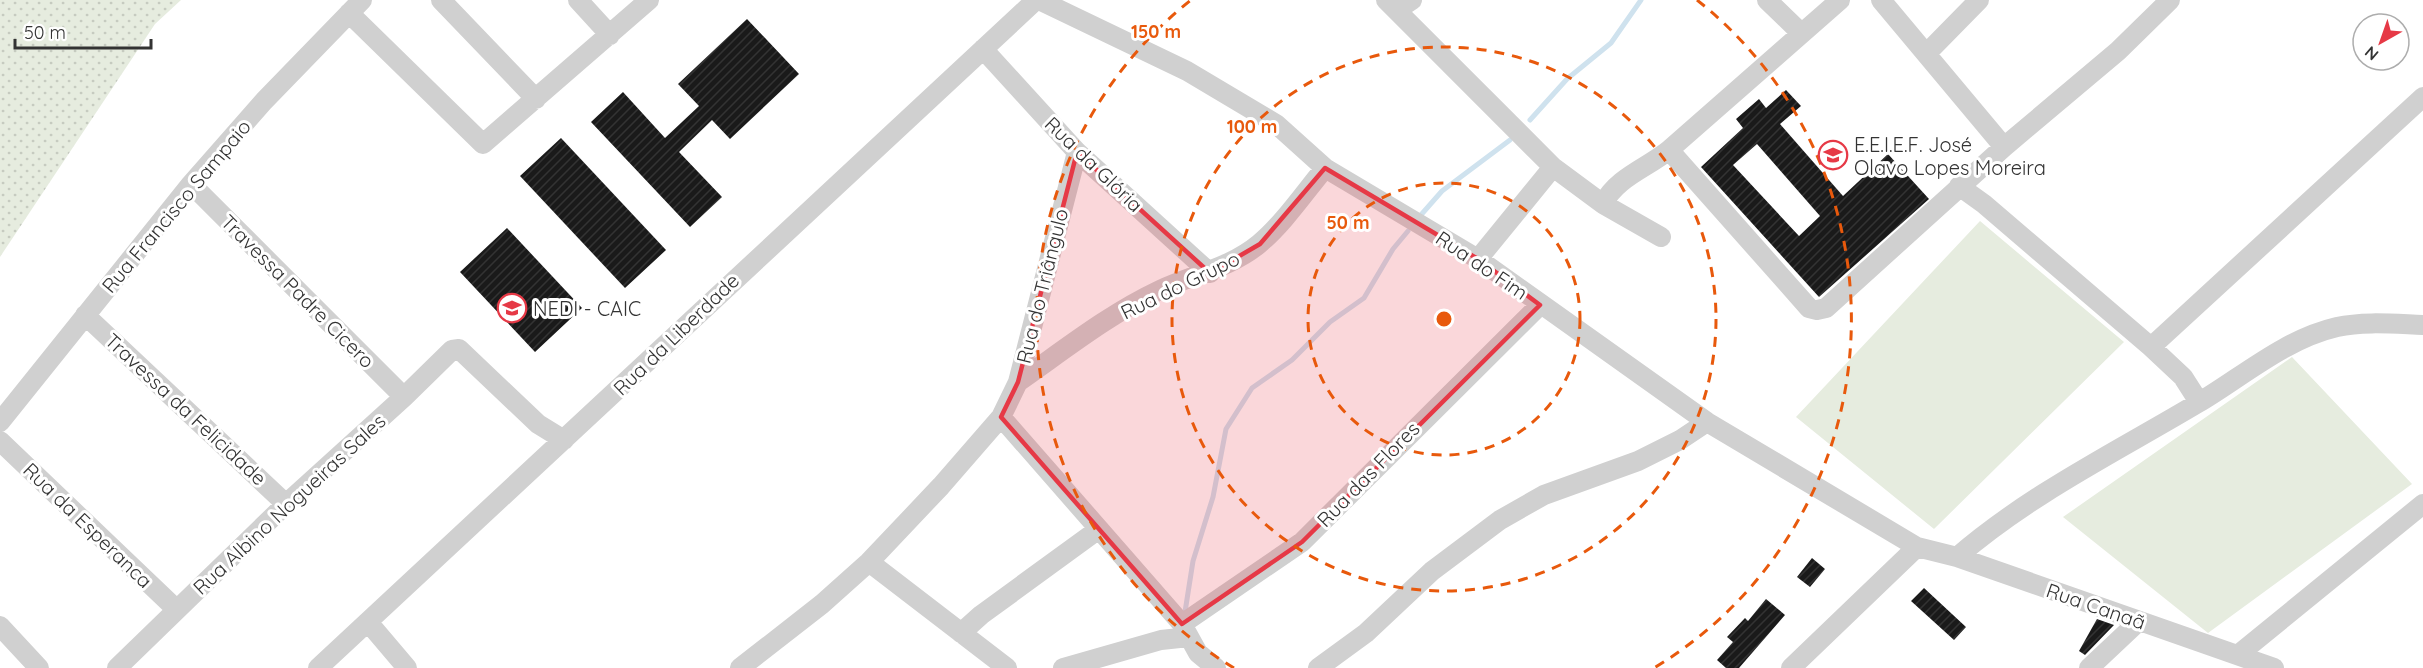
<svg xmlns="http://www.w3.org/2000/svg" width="2423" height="668" font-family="Quicksand,sans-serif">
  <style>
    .grass { fill: url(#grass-dots) }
    .garden { fill: #e6ecdf }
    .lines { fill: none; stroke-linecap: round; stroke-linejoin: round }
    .stream { stroke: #cfe2ee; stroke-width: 5 }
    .building { fill: url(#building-hatch); fill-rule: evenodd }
    .street { stroke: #d0d0d0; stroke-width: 20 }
    .marked { fill: #e63946; fill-opacity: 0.2; stroke: #e63946; stroke-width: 4.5; stroke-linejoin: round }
    .ring { fill: none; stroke: #e8590c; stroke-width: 3; stroke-dasharray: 10 8 }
    .labels { text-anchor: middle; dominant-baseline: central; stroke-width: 6; stroke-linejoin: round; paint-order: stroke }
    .poi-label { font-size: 20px; fill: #333; stroke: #fff; text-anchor: start }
    .street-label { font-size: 20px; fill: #333; stroke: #fff }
    .centre { fill: #e8590c; stroke: #fff; stroke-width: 3 }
    .ring-label { font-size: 18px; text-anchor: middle; font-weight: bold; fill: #e8590c; stroke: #fff; stroke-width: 6; stroke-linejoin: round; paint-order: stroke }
  </style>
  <defs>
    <pattern id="grass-dots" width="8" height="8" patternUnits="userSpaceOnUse" patternTransform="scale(1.5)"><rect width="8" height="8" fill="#e6ecdf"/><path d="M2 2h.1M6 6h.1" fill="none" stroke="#c6cbc0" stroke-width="1.8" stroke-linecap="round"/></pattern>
    <pattern id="building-hatch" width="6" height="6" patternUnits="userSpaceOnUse" patternTransform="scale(1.5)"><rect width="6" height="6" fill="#1a1a1a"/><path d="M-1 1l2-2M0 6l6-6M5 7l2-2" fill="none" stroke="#333"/></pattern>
  </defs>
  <rect width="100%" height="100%" fill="#fff"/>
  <path class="grass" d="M0,0h181l-26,24 -155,233z"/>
  <path class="garden" d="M1980,221l144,121 -190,187 -138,-112z
    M2292,357l120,127 -204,149 -145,-116z"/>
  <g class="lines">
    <path class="stream" d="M1530,120l37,-41 44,-36 30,-43
      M1420,216l22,-25 68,-51
      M1185,612l8,-51 20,-64 13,-68 26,-41 40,-28 38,-38 34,-24 29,-49 15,-18"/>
  </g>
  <path class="building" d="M747,19l52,55 -69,65 -18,-19 -33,32 43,45 -32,30 -99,-105 32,-30 42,46 34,-32 -21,-22z
    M1786,90l15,16 -21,18 63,72 45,-42 41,45 -110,98 -118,-130 42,-39 -7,-9 23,-20 7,9zM1757,144l63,72 -21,20 -66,-71z
    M561,138l105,112 -41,38 -105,-112z
    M507,228l75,80 -47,44 -75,-80z
    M1812,558l13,11 -15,18 -13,-10z
    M1924,588l42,39 -12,13 -43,-39z
    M1766,599l19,16 -46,53h-13l-9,-8 16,-18 -6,-5 18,-19 3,3z
    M2097,619l17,6 -29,30 -6,-4z"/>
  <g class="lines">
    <path class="street" d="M441,0l95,99
      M578,0l32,35
      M1039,0l148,71 89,53 49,44 153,91 229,163 210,125 40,10 317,111
      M1386,0l167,167 50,37 58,33
      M1767,0l34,33
      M1840,0l-171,150 140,158 8,2 9,-2 178,-161 114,-96 52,-51
      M1881,0l123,147
      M1397,10l15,-10
      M349,13l134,131 166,-144
      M983,49l94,103 133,121
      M1926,54l53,-54
      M191,184l213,213
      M1959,186l25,18 167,143 32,30 16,25
      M1603,204c14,-27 44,-36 66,-54
      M1478,259l75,-92
      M85,315l201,189
      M2151,347l272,-250
      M1018,382c46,-32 91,-68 142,-92 34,-16 70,-22 99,-46 25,-21 45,-51 66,-76
      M1001,417l181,207 16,29 18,15
      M0,422l191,-238 73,-83 98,-101
      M0,441l176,168
      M1957,557c73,-63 159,-105 241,-154 44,-26 87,-64 139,-76 27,-6 58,-3 86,-2
      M869,562l138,106
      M368,622l39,46
      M1182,624l120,-82 238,-237
      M0,626l39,42
      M961,633l20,-18 118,-86
      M2239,654l184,-150
      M117,668l169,-164 118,-107 48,-47 7,-1 79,75 26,16
      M318,668l718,-668
      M740,668l82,-64 47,-42 72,-76 60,-69 17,-35 59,-230
      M1063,668l98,-28 28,-3
      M1318,668l48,-35 66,-62 68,-51 44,-25 94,-34 42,-21 27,-18
      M1791,668l126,-121
      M2089,668l50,-47"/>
  </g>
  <path class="marked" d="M1077,152l133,121 50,-29 65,-76 153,91 62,46 -238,237 -120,82 -181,-207 17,-35z"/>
  <g class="ring">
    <circle cx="1444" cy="319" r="136"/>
    <circle cx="1444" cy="319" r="272"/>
    <path d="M1234 668A407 407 0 0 1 1191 0M1697 0A407 407 0 0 1 1654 668"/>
  </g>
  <defs>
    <g id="school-ring" transform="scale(1.5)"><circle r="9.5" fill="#fff" stroke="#e63946" stroke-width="1.5"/><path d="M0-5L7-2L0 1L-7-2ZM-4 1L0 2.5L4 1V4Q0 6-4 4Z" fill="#e63946"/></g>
  </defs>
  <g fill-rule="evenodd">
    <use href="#school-ring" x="1833" y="155"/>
    <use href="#school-ring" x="512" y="308"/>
  </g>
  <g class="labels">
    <g class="poi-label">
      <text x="1854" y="144">E.E.I.E.F. José<tspan x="1854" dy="23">Olavo Lopes Moreira</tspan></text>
      <text x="533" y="308">NEDI - CAIC</text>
    </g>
    <g class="street-label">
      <text transform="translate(1094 164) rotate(44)">Rua da Glória</text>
      <text transform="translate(176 206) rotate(-50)">Rua Francisco Sampaio</text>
      <text transform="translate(1482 265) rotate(34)">Rua do Fim</text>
      <text transform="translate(1180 285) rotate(-26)">Rua do Grupo</text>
      <text transform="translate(1042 286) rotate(-76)">Rua do Triângulo</text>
      <text transform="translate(298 291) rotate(45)">Travessa Padre Cicero</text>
      <text transform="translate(676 334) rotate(-44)">Rua da Liberdade</text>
      <text transform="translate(186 409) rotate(43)">Travessa da Felicidade</text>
      <text transform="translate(1368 474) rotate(-46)">Rua das Flores</text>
      <text transform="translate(289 504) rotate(-43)">Rua Albino Nogueiras Sales</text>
      <text transform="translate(88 525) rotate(44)">Rua da Esperanca</text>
      <text transform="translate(2096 606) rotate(19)">Rua Canaã</text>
    </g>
  </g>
  <circle cx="1444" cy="319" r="9" class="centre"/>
  <g class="ring-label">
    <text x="1156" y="38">150 m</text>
    <text x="1252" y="133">100 m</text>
    <text x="1348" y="229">50 m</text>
  </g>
  <g transform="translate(2381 42) rotate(220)"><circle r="28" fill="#ffffff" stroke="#adadad" stroke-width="1.5"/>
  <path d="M0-4.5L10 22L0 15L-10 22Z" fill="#e63946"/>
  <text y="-9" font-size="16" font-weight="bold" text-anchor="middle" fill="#333333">N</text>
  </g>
  <path d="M15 39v9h136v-9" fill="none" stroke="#333333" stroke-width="3"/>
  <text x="24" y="39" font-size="18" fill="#333333" stroke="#ffffff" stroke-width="4.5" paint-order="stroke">50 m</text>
</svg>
